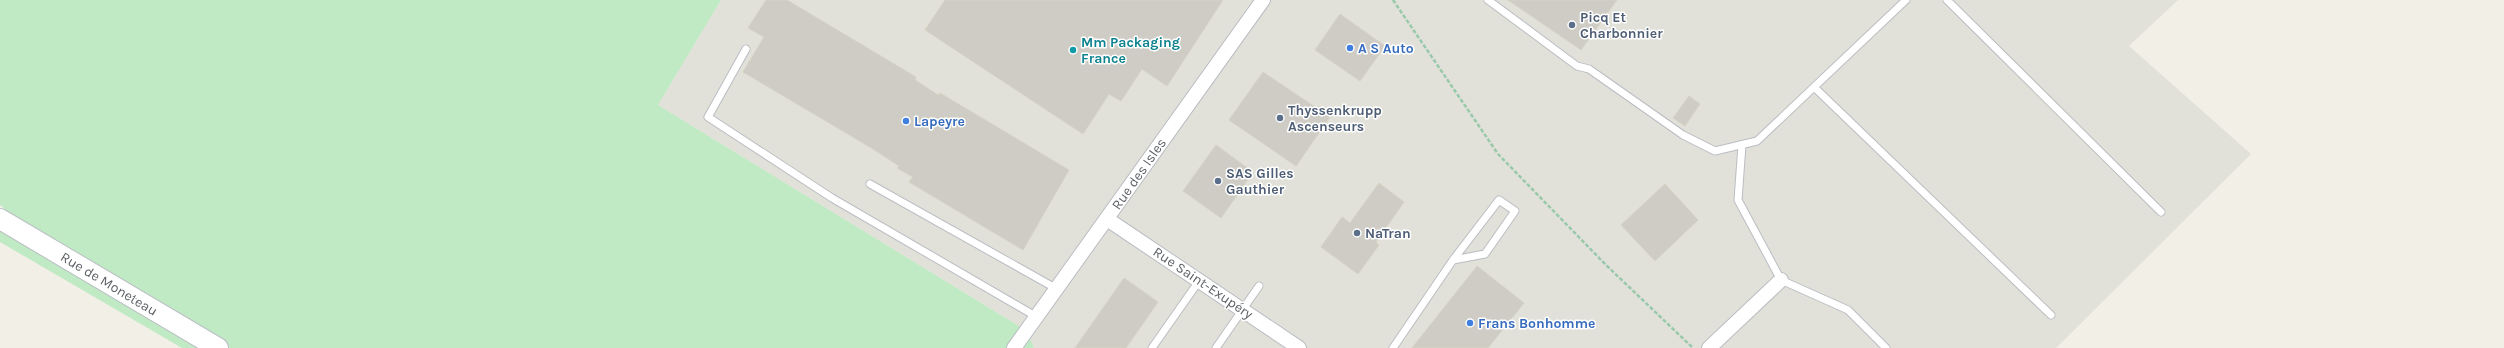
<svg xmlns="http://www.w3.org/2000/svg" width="2504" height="348" font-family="Karla,sans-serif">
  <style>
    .industrial { fill: #e1e1da }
    .green { fill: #c0eac4 }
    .building { fill: #ceccc4; stroke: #d6d2c3 }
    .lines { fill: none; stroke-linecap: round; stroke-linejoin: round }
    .service-casing { stroke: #babdc2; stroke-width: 9 }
    .minor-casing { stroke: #babdc2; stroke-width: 16 }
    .secondary-casing { stroke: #bbbec4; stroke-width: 22 }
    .path { stroke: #98c9a9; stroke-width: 2.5; stroke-dasharray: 4 2; stroke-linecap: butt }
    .service { stroke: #fff; stroke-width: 7 }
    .minor { stroke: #fff; stroke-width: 14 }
    .secondary { stroke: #fff; stroke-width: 20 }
    .service-dot { fill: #5c6f8a; stroke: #fff; stroke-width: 1.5 }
    .shop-dot { fill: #3f7fe0; stroke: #fff; stroke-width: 1.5 }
    .culture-dot { fill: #0f9aa8; stroke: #fff; stroke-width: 1.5 }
    .labels { text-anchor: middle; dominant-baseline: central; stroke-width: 3; stroke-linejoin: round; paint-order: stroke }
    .service-label { font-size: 14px; font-weight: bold; fill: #4e5e75; stroke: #fff; text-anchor: start }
    .culture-label { font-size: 14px; font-weight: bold; fill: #0d838f; stroke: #fff; text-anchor: start }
    .shop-label { font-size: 14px; font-weight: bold; fill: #366cbe; stroke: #fff; text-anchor: start }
    .street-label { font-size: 14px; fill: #5d6167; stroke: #fff }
  </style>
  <rect width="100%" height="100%" fill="#f1efe6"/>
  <path class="industrial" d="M721,0h1457l-49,46 122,108 -195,194h-1022l-7,-17 -369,-226z"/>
  <path class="green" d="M0,0h721l-63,105 369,226 7,17h-852l-182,-106v-25l4,-9 -4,-3z"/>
  <path class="building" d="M766,0h21l129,77 -1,3 23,15 2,-2 129,77 -46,80 -114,-68 4,-5 -16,-9 2,-2 -26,-17 -130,-77 21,-35 -16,-9z
    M945,0h278l-56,86 -25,-17 -21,32 -12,-7 -26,40 -158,-104z
    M1508,0h109l-36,50z
    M1340,14l45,32 -25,35 -45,-31z
    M1263,72l67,45 -34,49 -67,-46z
    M1689,96l11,8 -15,22 -12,-8z
    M1216,145l37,27 -32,46 -38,-27z
    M1379,183l25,19 -28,40 3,3 -21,29 -37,-27 21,-30 8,6z
    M1665,184l33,36 -43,41 -34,-36z
    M1477,266l47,37 -36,45h-76z
    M1124,278l34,24 -32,46h-51z"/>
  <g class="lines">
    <g class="service-casing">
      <path id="service" d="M1488,0l89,66 12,3 94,66 32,16 42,-10 149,-141
        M1947,0l214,212
        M746,49l-38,68 124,81 205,119
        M1814,87l237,228
        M1742,145l-4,55 43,80 67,30 38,38
        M870,184l187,105
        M1152,348l47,-67
        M1216,348l43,-62
        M1393,348l60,-88 46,-60 16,11 -30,43 -32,6"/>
    </g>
    <g class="minor-casing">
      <path id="minor" d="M1107,219l192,129
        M1014,348l249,-348
        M1709,348l72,-68"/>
    </g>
    <g class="secondary-casing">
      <path id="secondary" d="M0,219l218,129"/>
    </g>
    <path class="path" d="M1393,0l105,154 108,111 87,83"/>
    <use href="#service" class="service"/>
    <use href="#minor" class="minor"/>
    <use href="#secondary" class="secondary"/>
  </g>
  <g class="service-dot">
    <circle cx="1572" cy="25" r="4"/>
    <circle cx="1280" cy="118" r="4"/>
    <circle cx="1218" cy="181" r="4"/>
    <circle cx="1357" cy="233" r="4"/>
  </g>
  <g class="shop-dot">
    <circle cx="1350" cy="48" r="4"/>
    <circle cx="906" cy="121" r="4"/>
    <circle cx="1470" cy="323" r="4"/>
  </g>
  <circle class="culture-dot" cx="1073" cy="50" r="4"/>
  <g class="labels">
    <g class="service-label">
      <text x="1580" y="17">Picq Et<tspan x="1580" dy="16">Charbonnier</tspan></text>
      <text x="1288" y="110">Thyssenkrupp<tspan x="1288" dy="16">Ascenseurs</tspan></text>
      <text x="1226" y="173">SAS Gilles<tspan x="1226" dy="16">Gauthier</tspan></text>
      <text x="1365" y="233">NaTran</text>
    </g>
    <g class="culture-label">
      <text x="1081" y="42">Mm Packaging<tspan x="1081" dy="16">France</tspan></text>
    </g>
    <g class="shop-label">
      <text x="1358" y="48">A S Auto</text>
      <text x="914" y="121">Lapeyre</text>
      <text x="1478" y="323">Frans Bonhomme</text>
    </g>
    <g class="street-label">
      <text transform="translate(1139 174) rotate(-55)">Rue des Isles</text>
      <text transform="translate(1203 283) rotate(34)">Rue Saint-Exupéry</text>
      <text transform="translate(109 284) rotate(31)">Rue de Moneteau</text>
    </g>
  </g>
</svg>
